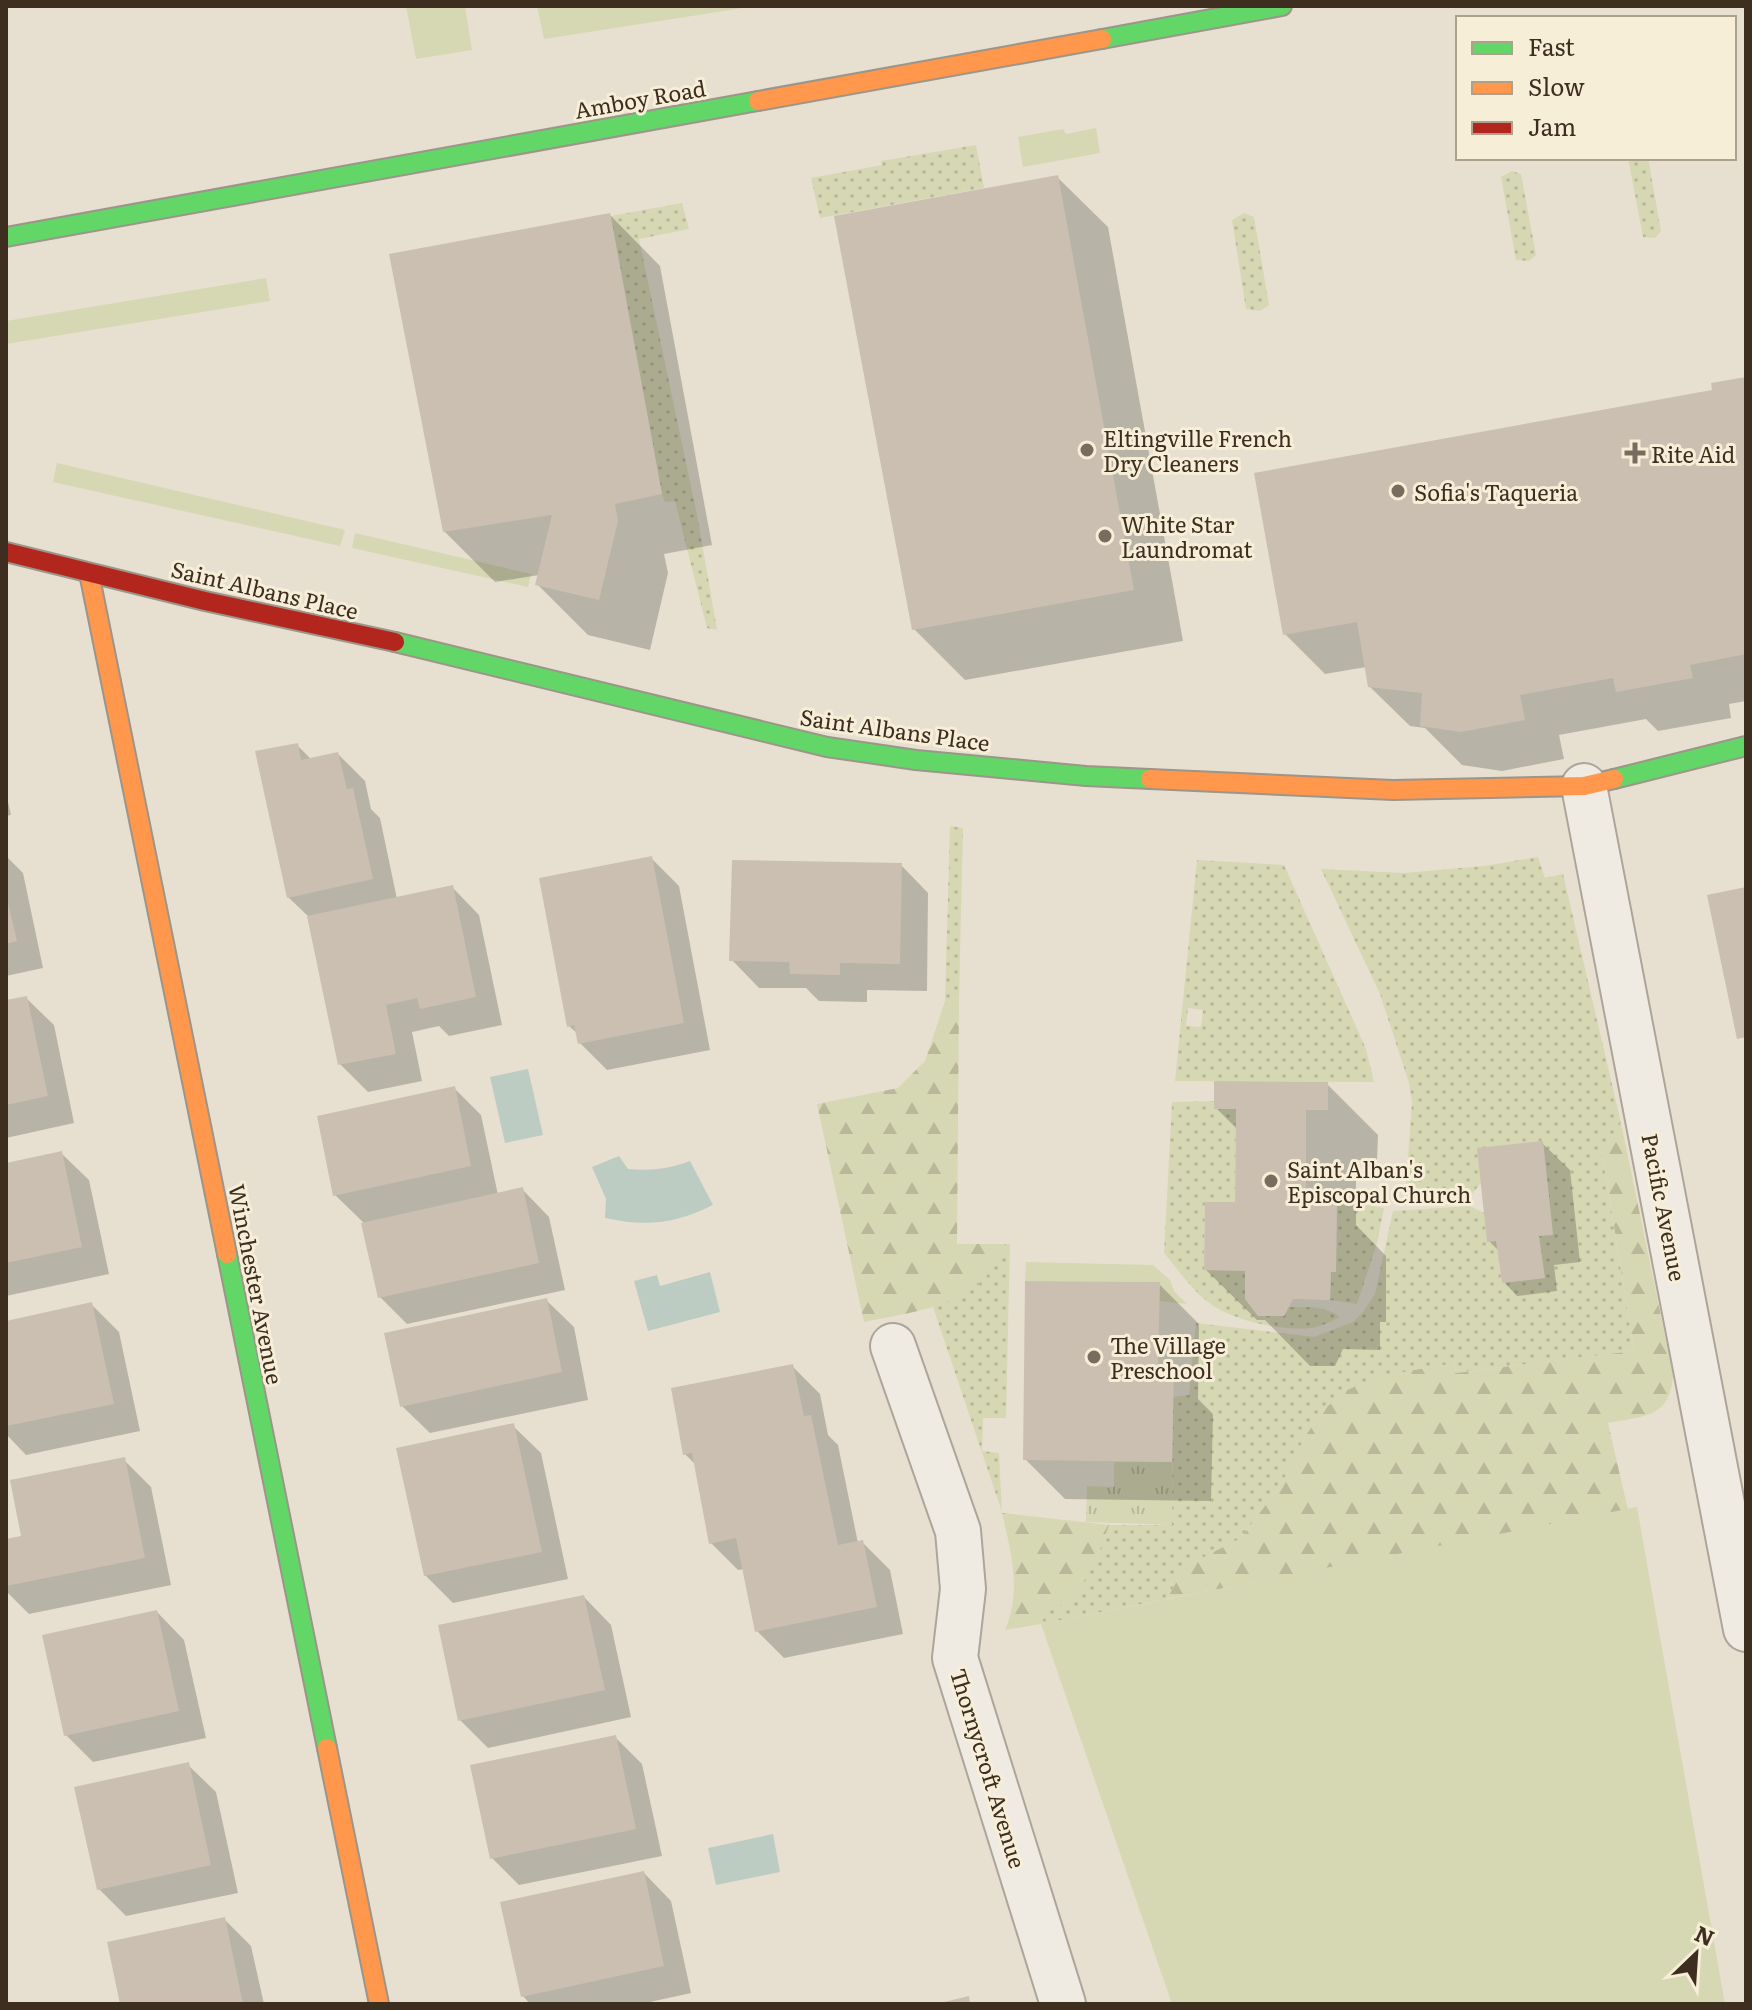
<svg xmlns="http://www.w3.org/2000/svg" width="1752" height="2010" font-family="Literata,serif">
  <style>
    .grass { fill: url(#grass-dots); fill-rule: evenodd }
    .forest { fill: url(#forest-firs) }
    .park { fill: url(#park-tufts) }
    .garden { fill: #d6d7b3 }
    .water { fill: #bcccc2 }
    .shadow { fill: #0003 }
    .building { fill: #cbbfb2 }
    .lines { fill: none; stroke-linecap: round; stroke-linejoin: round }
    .street-casing { stroke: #ada599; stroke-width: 48 }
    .fast-casing { stroke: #9c958a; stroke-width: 22 }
    .slow-casing { stroke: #9c958a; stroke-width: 22 }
    .jam-casing { stroke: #9c958a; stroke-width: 22 }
    .street { stroke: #efebe3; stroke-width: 44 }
    .fast { stroke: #63d668; stroke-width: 18 }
    .slow { stroke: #ff974d; stroke-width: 18 }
    .jam { stroke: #b3261e; stroke-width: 18 }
    .poi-dot { fill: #786c5e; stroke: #f7eed8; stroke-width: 3 }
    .labels { text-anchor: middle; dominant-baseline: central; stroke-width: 6; stroke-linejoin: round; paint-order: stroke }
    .street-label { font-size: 22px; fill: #3d2e20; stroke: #f7eed8 }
    .poi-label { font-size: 22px; fill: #3d2e20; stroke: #f7eed8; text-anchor: start }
  </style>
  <defs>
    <pattern id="grass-dots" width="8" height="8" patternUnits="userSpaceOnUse" patternTransform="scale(2)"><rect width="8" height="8" fill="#d6d7b3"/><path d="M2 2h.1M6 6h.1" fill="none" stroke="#b9b99a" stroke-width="1.8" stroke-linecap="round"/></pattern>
    <pattern id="forest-firs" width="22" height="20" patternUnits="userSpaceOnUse" patternTransform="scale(2)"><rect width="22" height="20" fill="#d6d7b3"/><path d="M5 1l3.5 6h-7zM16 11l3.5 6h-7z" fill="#b9b99a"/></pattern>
    <pattern id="park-tufts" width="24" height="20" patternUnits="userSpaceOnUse" patternTransform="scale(2)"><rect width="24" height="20" fill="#d6d7b3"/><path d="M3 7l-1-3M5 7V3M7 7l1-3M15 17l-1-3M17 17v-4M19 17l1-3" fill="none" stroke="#b9b99a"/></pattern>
  </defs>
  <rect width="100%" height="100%" fill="#e7e0d1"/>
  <path class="grass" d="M976,145l8,43 -164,30 -9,-40 71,-13 -1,-4z
    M1628,158h20l13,73 -6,7 -12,-1z
    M1512,171l9,3 15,81 -7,6 -13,-1 -15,-83z
    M682,203l7,26 -50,10 59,281 19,110 -10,-2 -32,-127 -10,1 -3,-8 -51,-278z
    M1244,213l10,4 15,88 -9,6 -14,-2 -14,-89z
    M950,826l13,2 -4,171 -14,2z
    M1538,857l7,21 18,-4 58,249 -19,29 32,199 -178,22 -1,-10 -108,27 -24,20 -17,25 -24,48 -41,55 -61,37 -13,24 -126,25 5,-12 52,-57 11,-30h63l1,-128 16,-2 7,-72 118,14 39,-15 10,-10 12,-18 18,-83 77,-5 14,7 3,29 9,-1 6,42 42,-5 -5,-42 14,-2 -10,-93 -62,42 -10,12 -66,4 7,-97 -3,-19 -29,-89 -59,-125 83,4 80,-7z
    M1197,860l87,5 82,184 8,33 -199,-1zM1188,1008l15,2 -2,17 -15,-1z
    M1214,1101v8h22l-1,93h-30l-1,68 41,1v28l13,17h26l4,-9c21,0 35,-2 52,10 -9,4 -19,10 -29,11 -28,3 -71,-6 -96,-21 -20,-13 -36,-36 -51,-54l8,-151z
    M1337,1204h24l23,4 -7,35 -20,61 -27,-4 1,-28 5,-1z
    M1005,1244h5l-4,174h-23l-1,33 17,2 3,59 -69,-205c39,-19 51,-22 72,-63z"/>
  <path class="forest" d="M959,999l-2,245h48c-5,9 -9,20 -15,28 -29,36 -84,41 -126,50l-47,-218 81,-16 27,-27 20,-60z
    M1621,1123l52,251c-2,44 -29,42 -65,49l20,87 -461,89 13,-24 12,-12 49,-25 41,-55 24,-48 17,-25 24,-20 34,-14 74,-13 1,10 178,-22 -32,-200z
    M1002,1513l107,12c-12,33 -26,76 -63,87l-5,12 -36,6c17,-39 6,-78 -3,-117z"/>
  <path class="park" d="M1114,1462h58v63l-86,-3 1,-36 27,1z"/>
  <path class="garden" d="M406,6h59l7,44 -56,9z
    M537,6h219l-212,33z
    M1096,128l4,25 -77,14 -5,-30 45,-8 3,5z
    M266,278l4,23 -264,43v-23z
    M57,463l288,67 -5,16 -287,-64z
    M355,533l176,41 -3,13 -176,-39z
    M1026,1262l127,3 17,15 4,11 13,13 -28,-3v-19l-134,-1z
    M1637,1507l88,497h-553l-131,-380z"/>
  <path class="water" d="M528,1069l15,66 -38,8 -15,-66z
    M619,1156l9,13c23,2 40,0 62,-8l23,44c-39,19 -65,22 -108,13l1,-19 -14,-32z
    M710,1272l10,40 -72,19 -14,-50 23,-6 3,11z
    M773,1834l7,38 -64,13 -8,-37z"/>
  <path class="shadow" d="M1057,177l51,50 75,414 -218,39 -51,-51z
    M610,215l50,51 52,279 -48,9 4,19 -18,77 -62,-15 -51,-51 2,-9 -44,7 -51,-51z
    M1746,379v322l-17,3 2,14 -73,13 -12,-12 -87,16 5,24 -62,12 -40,-6 -37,-37 -15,-2 -41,-40 -3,-19 -41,7 -40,-40 429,-243z
    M297,745l15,15 26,-6 27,27 6,28 9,9 17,81 55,-12 27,28 23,110 -53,11 -10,-10 -27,6 10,49 -54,11 -28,-28 -30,-146 -22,-21z
    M6,793l5,22 -5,1z
    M6,856l17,17 20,95 -37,8z
    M651,858l28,28 31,164 -103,20 -27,-27 -2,-9 -9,-8z
    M901,865l27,28 -1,98 -60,-1v12l-48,-1 -13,-13h-47l-27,-28z
    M26,998l28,27 20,98 -68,15v-136z
    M1327,1084l51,51 -1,25h-21v65l30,31v66h-6v28l-37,-1 -8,17h-25l-45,-46h-8l-51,-50 31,-66 1,-74 -22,-22z
    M454,1088l27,27 17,80 24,-6 27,28 16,73 -158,34 -27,-27 -16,-74 -29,-28z
    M1542,1143l28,27 10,92 -26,3 3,26 -40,5 -13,-14 -4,-30 -11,-11z
    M61,1153l28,27 20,94 -103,22v-131z
    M1159,1284l40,40 -1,75 15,15 -2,87 -146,-2 -40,-40z
    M546,1300l28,27 14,73 -158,33 -28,-27z
    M91,1304l28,28 21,99 -114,24 -20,-21v-111z
    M792,1366l28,28 8,41 10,10 20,98 4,-1 28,28 13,64 -119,24 -27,-27 -13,-62 -6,1 -27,-27 -15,-78 -11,-11z
    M513,1426l28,27 27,126 -115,24 -28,-28z
    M124,1460l27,27 20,98 -142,29 -23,-23v-50l17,-3z
    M584,1597l27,28 20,92 -143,31 -28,-28z
    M157,1612l27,28 22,98 -113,24 -27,-27z
    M615,1737l27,27 20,92 -143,29 -27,-27z
    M188,1765l28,27 22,101 -112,23 -27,-27z
    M644,1873l27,28 20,92 -50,11h-111l-7,-8z
    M224,1919l27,27 13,58h-141z"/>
  <path class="building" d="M1058,175l76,415 -222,40 -78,-414z
    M610,213l52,281 -47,10 3,17 -19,79 -64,-15 17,-70 -109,17 -54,-278z
    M1746,377v277l-56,11 3,13 -77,14 -3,-14 -93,17 5,25 -64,12 -41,-6 2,-33 -54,-6 -11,-65 -74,13 -29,-162 458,-83 -1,-7z
    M298,743l3,17 37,-8 9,37 6,-1 20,91 -86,19 -32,-147z
    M652,856l32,167 -106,21 -4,-19 -7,2 -28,-149z
    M732,860l170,3 -2,101 -60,-1v12l-50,-1 -1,-12 -60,-1z
    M453,885l23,112 -56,12 -3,-11 -31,7 10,49 -58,11 -31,-149z
    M1746,887v150l-9,2 -30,-144z
    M6,895l11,46 -11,3z
    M27,996l21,100 -42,9v-105z
    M1214,1081l114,1v28h-22v94h31l-1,68h-5l-1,28 -37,-1 -9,17h-26l-13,-17v-28l-41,-1 1,-68h30l1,-93h-22z
    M455,1086l16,80 -138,30 -16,-80z
    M1543,1141l10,94 -14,1 6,42 -43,5 -6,-42 -9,1 -10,-94z
    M62,1151l20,96 -76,16v-100z
    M523,1187l16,76 -161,35 -17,-75z
    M1025,1281l135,1 -2,90h16l-2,90 -149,-2z
    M547,1298l15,74 -162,35 -16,-74z
    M92,1302l22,102 -108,22v-105z
    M793,1364l11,52 7,-1 27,130 25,-5 14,67 -122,25 -19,-94 -27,6 -17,-91 -9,2 -12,-67z
    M514,1423l28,129 -118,24 -28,-128z
    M125,1457l20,101 -139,28v-47l15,-3 -11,-56z
    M584,1595l21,95 -147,31 -20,-96z
    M157,1610l22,101 -115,25 -22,-101z
    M616,1735l20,94 -146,30 -20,-94z
    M189,1762l22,103 -114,25 -23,-103z
    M644,1871l20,95 -143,31 -21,-95z
    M225,1917l18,87h-123l-13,-62z
    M969,1996l1,8h-30v-1z"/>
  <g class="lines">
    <g class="street-casing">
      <path id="street" d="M1584,786l162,843
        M893,1346l65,185 5,58 -8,69 108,346"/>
    </g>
    <g class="fast-casing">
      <path id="fast" d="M1102,39l180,-33
        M6,237l752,-136
        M395,642l432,105 89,13 170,16 64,3
        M1614,779l132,-33
        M227,1254l100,494"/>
    </g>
    <g class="slow-casing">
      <path id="slow" d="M758,101l344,-62
        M89,573l138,681
        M1150,779l243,11 191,-4 30,-7
        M327,1748l52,256"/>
    </g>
    <g class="jam-casing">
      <path id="jam" d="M6,552l199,49 190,41"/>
    </g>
    <use href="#street" class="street"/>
    <use href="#fast" class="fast"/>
    <use href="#slow" class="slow"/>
    <use href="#jam" class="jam"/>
  </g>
  <g class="poi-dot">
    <circle cx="1087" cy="450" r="8"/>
    <path d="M1631 441h8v8h8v8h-8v8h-8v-8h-8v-8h8z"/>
    <circle cx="1398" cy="491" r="8"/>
    <circle cx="1105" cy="536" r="8"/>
    <circle cx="1271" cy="1181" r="8"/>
    <circle cx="1094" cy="1357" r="8"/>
  </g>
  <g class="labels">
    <g class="street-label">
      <text transform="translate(640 98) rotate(-10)">Amboy Road</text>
      <text transform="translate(265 589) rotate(13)">Saint Albans Place</text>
      <text transform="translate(895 729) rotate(8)">Saint Albans Place</text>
      <text transform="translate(1665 1207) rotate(79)">Pacific Avenue</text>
      <text transform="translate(257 1284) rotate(79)">Winchester Avenue</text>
      <text transform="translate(989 1768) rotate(73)">Thornycroft Avenue</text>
    </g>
    <g class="poi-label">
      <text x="1103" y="437">Eltingville French<tspan x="1103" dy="25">Dry Cleaners</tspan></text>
      <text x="1651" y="453">Rite Aid</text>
      <text x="1414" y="491">Sofia's Taqueria</text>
      <text x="1121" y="523">White Star<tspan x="1121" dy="25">Laundromat</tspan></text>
      <text x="1287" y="1168">Saint Alban's<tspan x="1287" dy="25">Episcopal Church</tspan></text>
      <text x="1110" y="1344">The Village<tspan x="1110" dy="25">Preschool</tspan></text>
    </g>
  </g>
  <rect width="1752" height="2010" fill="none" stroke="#3d2e20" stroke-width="16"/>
  <rect x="1456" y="16" width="280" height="144" fill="#f7eed8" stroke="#ada18e" stroke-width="2"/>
  <rect x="1472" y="42" width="40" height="12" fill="#63d668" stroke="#ada18e" stroke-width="2"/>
  <text x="1528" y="56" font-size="24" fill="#3d2e20">Fast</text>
  <rect x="1472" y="82" width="40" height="12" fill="#ff974d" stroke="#ada18e" stroke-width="2"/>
  <text x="1528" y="96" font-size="24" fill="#3d2e20">Slow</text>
  <rect x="1472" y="122" width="40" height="12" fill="#b3261e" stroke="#ada18e" stroke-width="2"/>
  <text x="1528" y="136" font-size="24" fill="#3d2e20">Jam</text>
  <g transform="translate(1696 1954) rotate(25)" stroke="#f7eed8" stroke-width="6" paint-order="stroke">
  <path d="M0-6L14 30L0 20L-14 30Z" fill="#3d2e20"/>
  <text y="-12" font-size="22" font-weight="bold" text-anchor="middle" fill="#3d2e20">N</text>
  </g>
</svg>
